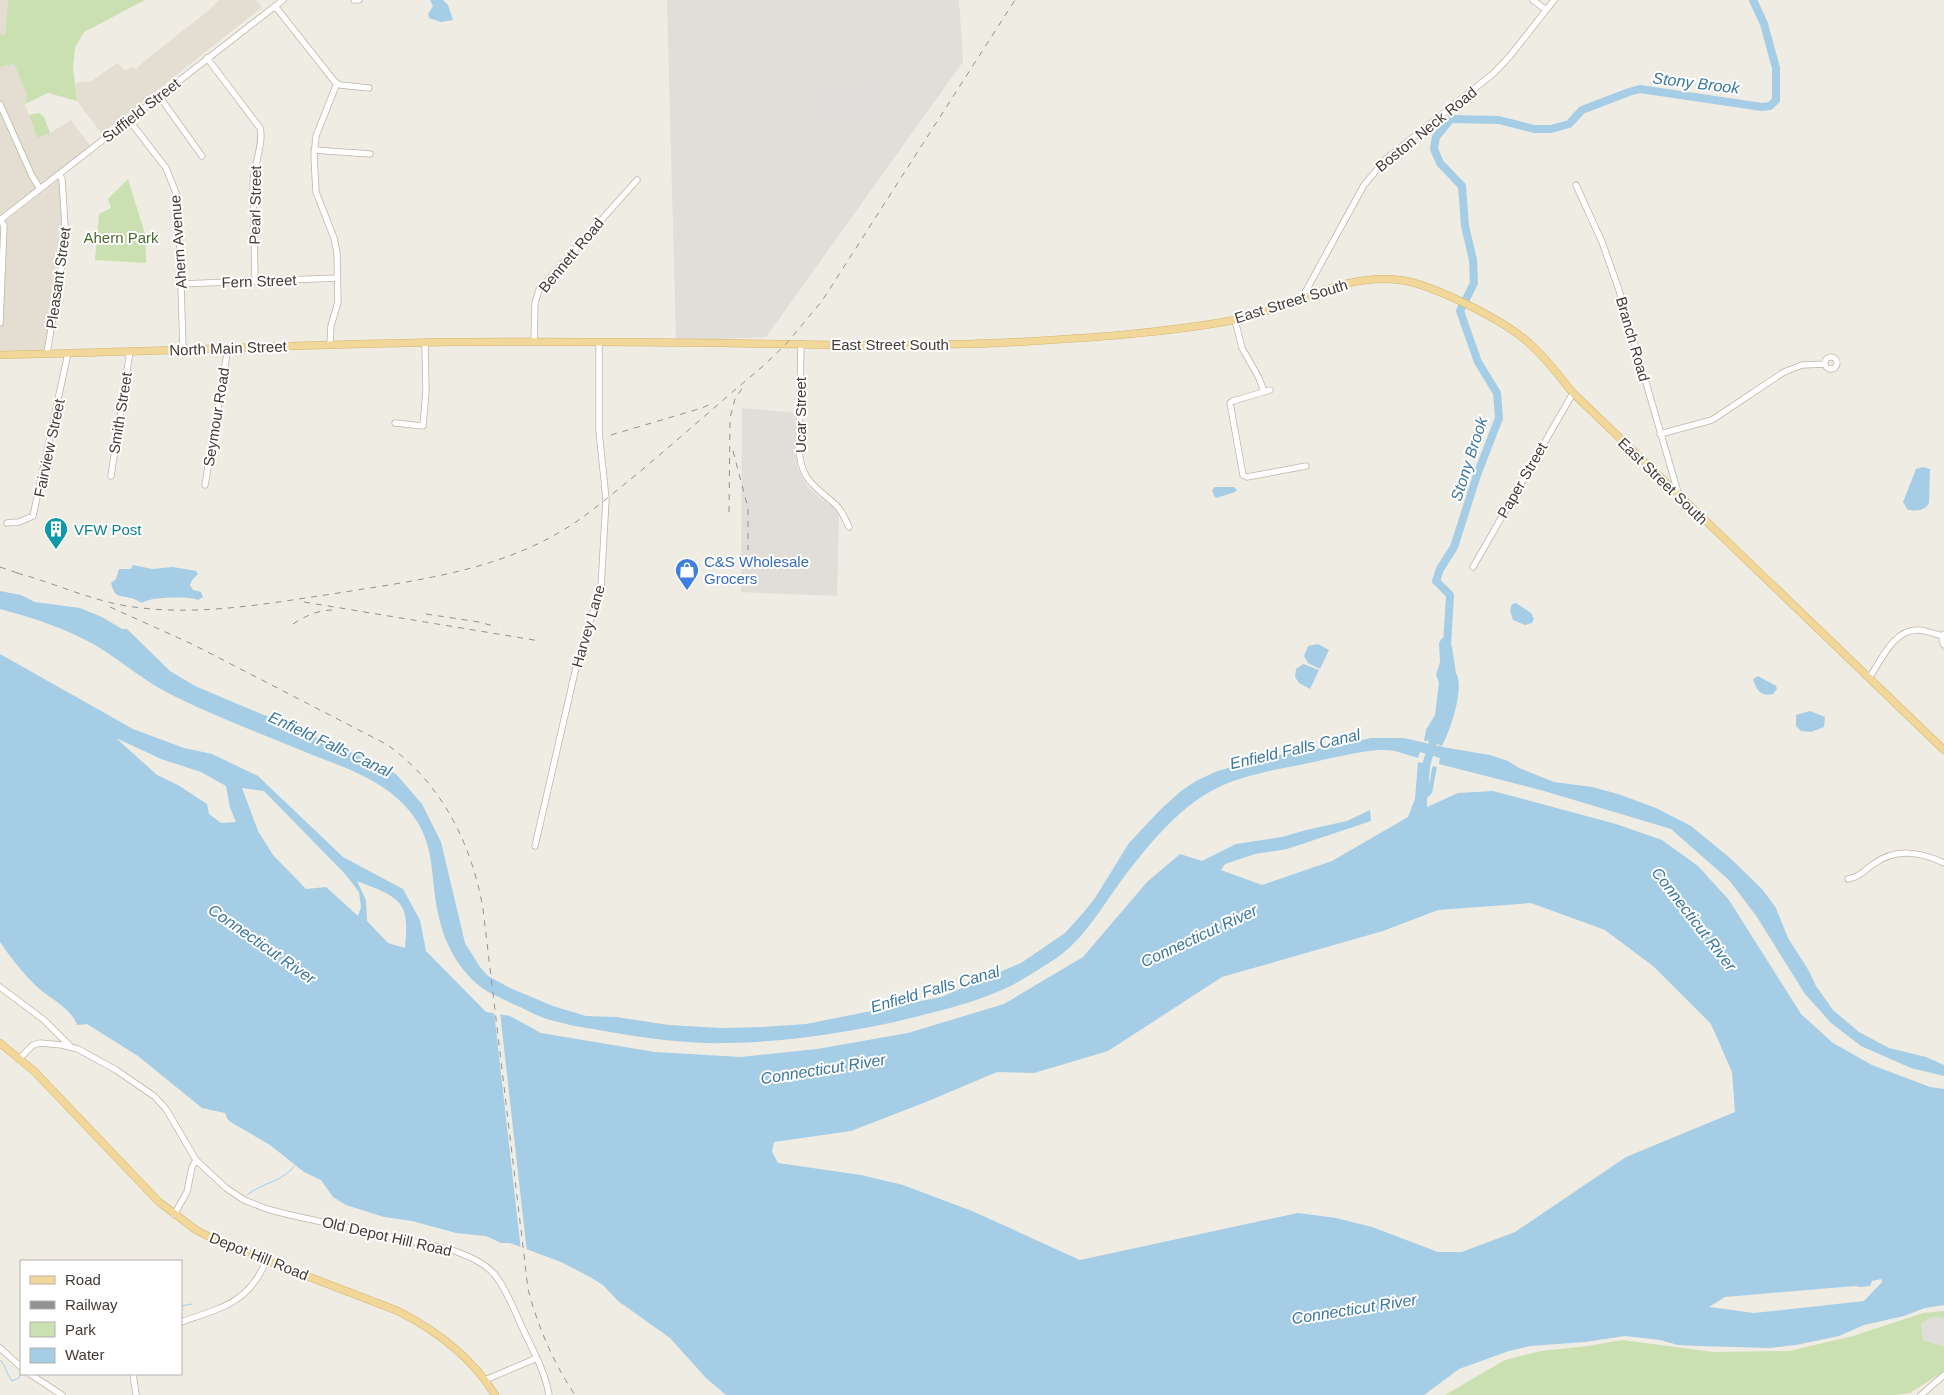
<svg xmlns="http://www.w3.org/2000/svg" width="1944" height="1395" font-family="Helvetica,sans-serif">
  <style>
    .residential { fill: #e3ddd2 }
    .industrial { fill: #e1ddd8 }
    .green { fill: #cbe0b0 }
    .parking { fill: #e0dedb }
    .water { fill: #a5cde6; fill-rule: evenodd }
    .pier { fill: #efece3 }
    .lines { fill: none; stroke-linecap: round; stroke-linejoin: round }
    .stream { stroke: #a5cde6; stroke-width: 1 }
    .river { stroke: #a5cde6; stroke-width: 8 }
    .minor-casing { stroke: #bdb6aa; stroke-width: 7 }
    .major-casing { stroke: #d4b36c; stroke-width: 8 }
    .minor { stroke: #fff; stroke-width: 5.5 }
    .major { stroke: #f2d79a; stroke-width: 7 }
    .rail { stroke: #929292; stroke-width: 1; stroke-dasharray: 6 6; stroke-linecap: butt }
    .labels { text-anchor: middle; dominant-baseline: central; stroke-width: 4; stroke-linejoin: round; paint-order: stroke }
    .street-label { font-size: 15px; fill: #413b34; stroke: #fff }
    .park-label { font-size: 15px; fill: #476b2f; stroke: #fff }
    .culture-label { font-size: 15px; fill: #0d838f; stroke: #fff; text-anchor: start }
    .shop-label { font-size: 15px; fill: #366cbe; stroke: #fff; text-anchor: start }
    .water-label { font-size: 16px; font-style: italic; fill: #3b779f; stroke: #fff }
  </style>
  <rect width="100%" height="100%" fill="#efece3"/>
  <path class="residential" d="M0,0h8l-3,35h-5z
    M219,0h37l6,7 -160,127 -25,-33 -1,-18 16,-2 25,-18 8,7 6,-3 5,2 11,-10 61,-48z
    M14,64l13,31 -2,9 12,34 13,-5 21,-13 20,27 -91,68v-148z
    M59,179l4,55 -18,116 -45,1v-126z"/>
  <path class="industrial" d="M667,0h292l4,62 -197,275 -90,4z
    M742,408l54,5 -1,36 3,20 9,17 13,12 14,10 5,6 -2,82 -96,-4z"/>
  <path class="green" d="M8,0h137l-61,32 -9,16 -2,19 4,34 -29,-8 -23,11 2,-9 -13,-31 -14,3v-32h5z
    M39,113l5,4 6,16 -13,5 -8,-23z
    M128,179l17,55 1,29 -51,-3 4,-46 12,-6 -3,-9z
    M1944,1311v60l-34,22 -15,2h-450l60,-35 36,-9 47,-5 34,-6 91,12 76,-1 64,-15 70,-23z"/>
  <path class="parking" d="M870,79l5,1 3,11h3l-1,32 -71,-2 1,-29 48,1 6,-13z
    M1931,1317h10l3,2v28l-21,-7 -2,-17z"/>
  <path class="water" d="M430,0h13l5,5 5,15 -12,2 -12,-4 -1,-4 5,-8z
    M1923,467l7,2 -1,34c-4,8 -13,8 -21,7l-5,-8 13,-33z
    M1215,487h19l3,3 -2,2 -19,6 -2,-2 -2,-6z
    M133,565l19,4 21,-2 23,4 2,3 -6,6 -2,5 3,5 8,2 2,5 -5,3c-10,-4 -48,-3 -56,3 -4,-2 -7,-4 -11,-5 -13,-3 -16,0 -20,-15l5,-4 3,-10h12z
    M0,591l21,4 14,7 45,6 22,9 20,12h5l43,42 25,15 152,64 49,24 26,30 19,38 24,101 15,24 8,9 22,12 43,18 33,10 30,1 53,8 52,3 40,-1 45,-3 135,-27 80,-34 44,-30 18,-20 12,-15 34,-55 32,-34 20,-18 15,-10 19,-9 36,-11 33,-7 51,-8 36,-8h33l44,10 42,7 18,6 11,7 35,14 38,5 26,7 38,14 35,18 39,32 32,31 14,19 12,30 21,33 7,15 17,24 26,22 30,16 37,9 18,8v11l-33,-8 -50,-22 -30,-23 -26,-29 -48,-77 -28,-37 -58,-51 -127,-38 -105,-27 1,-6 -20,-6 -2,6c-11,-3 -22,-8 -33,-8 -22,0 -53,8 -76,13 -29,6 -63,11 -90,24 -42,20 -76,64 -103,101 -17,24 -35,54 -61,71 -16,10 -33,22 -51,30 -36,16 -76,25 -114,34 -54,11 -106,19 -161,20 -40,1 -79,-4 -119,-11 -22,-4 -45,-7 -66,-14 -11,-4 -21,-10 -31,-14 -10,-5 -22,-10 -31,-16 -23,-18 -37,-43 -43,-71 -11,-48 0,-80 -41,-118 -23,-21 -54,-32 -83,-43 -47,-20 -95,-37 -141,-60 -28,-13 -52,-35 -79,-51 -30,-17 -62,-27 -95,-36z
    M1516,603l15,10 3,6 -2,4 -7,2 -12,-5 -3,-10 2,-6z
    M1442,638h6l4,9 4,26c9,15 -6,58 -14,73l-3,-1v-2l-1,2 -3,-3 -1,1h-2v-2l-4,1v-3l-1,2h-3l2,-11 9,-15 4,-33 -3,-7 4,-13 -1,-19z
    M1318,644l11,6 -9,19 -12,-6 -4,-7 4,-10z
    M0,654l133,75 51,19 28,6 46,22 85,81 60,32 17,31 6,31 60,61 24,4 31,17 114,19 86,5 76,-8 91,-16 96,-29 79,-47 64,-75 33,-28 22,7 34,-17 46,-7 24,-7 41,-9 23,-11 1,11 -84,28 -32,5 -30,10 -4,6 41,15 70,-24 76,-44 7,-18 3,-37 12,3 -1,19c3,-6 1,-12 4,-18l4,1 -5,26 -5,5v9l31,-14 35,-2 123,33 46,16 36,26 31,34 72,114 32,29 39,22 58,22 14,2v216l-19,3 -21,8 -40,9 -25,11 -43,9 -27,3 -70,-2 -21,-1 -18,-5 -35,-4 -40,6 -55,4 -21,5 -50,18 -35,26h-698l-20,-17 -36,-40 -52,-37 -15,-16 -13,-8 -29,-15 -51,-19h-9l-15,-7 -30,-3 -44,-12 -28,-4 -38,-12 -13,-8 -12,-17 -17,-8 -34,-27 -36,-21 -6,-4 -3,-7 -23,-5 -64,-52 -51,-32 -10,1c-6,-18 -29,-27 -42,-40 -13,-13 -24,-27 -35,-43zM116,738l45,21 40,13 25,14 4,22 6,14 -15,1 -12,-9 -2,-10 -29,-19 -21,-10zM242,788l22,3 81,83 14,18 2,15 -3,9 -32,-29 -20,2 -33,-34 -15,-24zM357,881c14,6 40,13 46,28 5,12 3,27 2,39l-17,-5 -21,-22 -1,-21zM1531,903l74,27 48,36 58,58 21,48 3,40 -109,45 -111,75 -53,20h-24l-66,-25 -36,-9 -38,-5 -218,47 -108,-49 -69,-26 -42,-10 -83,-12 -6,-11 2,-10 77,-11 75,-29 71,-30 37,1 74,-22 114,-74 161,-46 55,-21zM1881,1279l1,3 -18,19 -110,12 -45,-6 16,-10 130,-11 5,1 10,-1 2,-5z
    M1303,664l16,6 -9,19 -11,-6 -4,-6 1,-8z
    M1758,676l18,10 1,3 -4,5c-12,3 -17,-4 -20,-15z
    M1810,711l15,6 -1,10 -13,5 -10,-1 -5,-5v-11z"/>
  <path class="pier" d="M494,1011l6,1 27,241 -6,-2z"/>
  <g class="lines">
    <path class="stream" d="M247,1195c16,-13 37,-13 49,-31
      M181,1306l11,-2
      M0,1360c6,5 6,14 12,21l7,-3 2,-5"/>
    <path class="river" d="M1447,646l3,-51 -14,-14 4,-12 14,-22 23,-72 22,-57 -2,-25 -19,-31 -18,-51 14,-28 -1,-23 -8,-34 -3,-40 -22,-23 -6,-14 2,-12 15,-18 48,1 35,9h17l18,-5 13,-14 47,-18 11,-3 122,18 8,-1 6,-6v-32l-12,-44 -11,-24
      M1424,772l12,-39"/>
    <g class="minor-casing">
      <path id="minor" d="M354,0h5
        M1533,0l13,10
        M275,6l60,76 5,3 29,3
        M207,58l53,70c4,14 -6,38 -7,54l2,98
        M159,96l43,60
        M0,104l32,72 8,13
        M129,120l37,48 10,25 3,29 4,127
        M314,150l56,4
        M1576,185l26,57 17,48 60,206
        M0,220l283,-220
        M0,220l4,5 -4,98
        M181,284l156,-6
        M1302,298l62,-113 22,-26 108,-86 16,-17 44,-56
        M1235,320l7,28 17,30 5,14
        M534,342l1,-39 4,-13 98,-110
        M801,344l-2,103c1,32 14,38 36,57 7,6 10,15 14,23
        M330,345l1,-19 7,-24 -1,-49 -3,-15 -18,-46 -2,-36 2,-20 21,-53
        M47,353l19,-113 -4,-61 -3,-5
        M1825 363a6 6 0 1 1 12 0a6 6 0 1 1-12 0Z
        M1270,390l-37,11 -3,2 13,72 4,2 59,-11
        M395,423l28,3 3,-35 -1,-48
        M1660,434l52,-14 72,-48 18,-7 23,-1
        M111,476l19,-125
        M205,485l23,-137
        M7,523l12,-1 14,-6 35,-163
        M1473,567l100,-174
        M1944,634l-2,6 2,5
        M1869,678c12,-17 25,-50 50,-48 8,1 16,4 24,6
        M535,846l42,-183 24,-75 5,-89 -7,-68v-88
        M1848,879c11,-2 16,-8 24,-14 23,-17 47,-14 72,-2
        M0,987l44,33 26,26
        M20,1058l13,-13 7,-2 22,2 16,4 38,21 38,26 12,13 30,51 30,28 18,12 23,9 23,6 162,35c16,6 32,12 43,25 12,15 19,35 27,52 10,22 23,44 27,68
        M174,1215l13,-23 5,-25 4,-7
        M181,1322c40,-14 68,-19 85,-61
        M0,1348l21,19
        M30,1374l32,21
        M133,1374l3,21
        M485,1380l52,-22
        M1921,1395l23,-20"/>
    </g>
    <g class="major-casing">
      <path id="major" d="M0,355c152,-3 304,-11 455,-13 90,-1 180,0 269,1 97,2 195,4 293,-1 72,-4 147,-9 218,-22 56,-11 106,-48 165,-40 32,4 106,41 130,64 16,14 29,32 43,49l371,357
        M0,1043l34,28 125,131 37,28 25,13 177,68c39,20 74,46 97,84"/>
    </g>
    <use href="#minor" class="minor"/>
    <use href="#major" class="major"/>
    <path class="rail" d="M611,435l91,-27 11,-5
      M733,451l15,57v42
      M729,512l1,-94 5,-19 8,-12
      M0,567l23,8
      M17,573c37,10 73,27 110,33 69,11 137,-2 205,-12 80,-13 163,-22 233,-65 26,-16 48,-36 72,-55 42,-35 83,-72 125,-107l24,-23 36,-43 193,-301
      M304,602l236,39
      M110,607l82,37 194,100c55,38 86,100 97,165l45,380c10,38 25,73 47,106
      M426,614l53,8 18,5
      M293,624c12,-8 25,-14 40,-14"/>
  </g>
  <defs>
    <g id="building-pin" transform="scale(1.25)"><path d="M0 17L-7.5 6A9.5 9.5 0 1 1 7.5 6Z" fill="#0f9aa8" stroke="#fff"/><path d="M-4-6H4V6H1V3H-1V6H-4ZM-2.5-4.3h1.7v1.8h-1.7ZM.8-4.3h1.7v1.8H.8ZM-2.5-1h1.7V.8h-1.7ZM.8-1h1.7V.8H.8Z" fill="#fff"/></g>
    <g id="shop-pin" transform="scale(1.25)"><path d="M0 17L-7.5 6A9.5 9.5 0 1 1 7.5 6Z" fill="#3f7fe0" stroke="#fff"/><path d="M-5-2.5h2.3a2.7 3.5 0 0 1 5.4 0H5L5.5 6h-11ZM-1.5-2.5h3a1.5 2.3 0 0 0-3 0Z" fill="#fff"/></g>
  </defs>
  <g fill-rule="evenodd">
    <use href="#building-pin" x="56" y="529"/>
    <use href="#shop-pin" x="687" y="570"/>
  </g>
  <g class="labels">
    <g class="street-label">
      <text transform="translate(141 110) rotate(-38)">Suffield Street</text>
      <text transform="translate(1426 129) rotate(-39)">Boston Neck Road</text>
      <text transform="translate(255 205) rotate(-89)">Pearl Street</text>
      <text transform="translate(178 242) rotate(-94)">Ahern Avenue</text>
      <text transform="translate(571 255) rotate(-50)">Bennett Road</text>
      <text transform="translate(58 278) rotate(-82)">Pleasant Street</text>
      <text transform="translate(259 281) rotate(-2)">Fern Street</text>
      <text transform="translate(1291 301) rotate(-17)">East Street South</text>
      <text transform="translate(1633 339) rotate(74)">Branch Road</text>
      <text x="890" y="344">East Street South</text>
      <text transform="translate(228 348) rotate(-2)">North Main Street</text>
      <text transform="translate(120 413) rotate(-81)">Smith Street</text>
      <text transform="translate(800 415) rotate(-90)">Ucar Street</text>
      <text transform="translate(216 417) rotate(-81)">Seymour Road</text>
      <text transform="translate(49 448) rotate(-78)">Fairview Street</text>
      <text transform="translate(1522 480) rotate(-60)">Paper Street</text>
      <text transform="translate(1663 481) rotate(44)">East Street South</text>
      <text transform="translate(588 626) rotate(-74)">Harvey Lane</text>
      <text transform="translate(387 1236) rotate(13)">Old Depot Hill Road</text>
      <text transform="translate(259 1256) rotate(22)">Depot Hill Road</text>
    </g>
    <g class="park-label">
      <text x="121" y="237">Ahern Park</text>
    </g>
    <g class="culture-label">
      <text x="74" y="529">VFW Post</text>
    </g>
    <g class="shop-label">
      <text x="704" y="561">C&amp;S Wholesale<tspan x="704" dy="17">Grocers</tspan></text>
    </g>
    <g class="water-label">
      <text transform="translate(1696 83) rotate(7)">Stony Brook</text>
      <text transform="translate(1469 459) rotate(-72)">Stony Brook</text>
      <text transform="translate(330 744) rotate(25)">Enfield Falls Canal</text>
      <text transform="translate(1295 749) rotate(-13)">Enfield Falls Canal</text>
      <text transform="translate(1694 919) rotate(52)">Connecticut River</text>
      <text transform="translate(1199 936) rotate(-25)">Connecticut River</text>
      <text transform="translate(262 944) rotate(35)">Connecticut River</text>
      <text transform="translate(935 989) rotate(-16)">Enfield Falls Canal</text>
      <text transform="translate(823 1069) rotate(-9)">Connecticut River</text>
      <text transform="translate(1354 1309) rotate(-9)">Connecticut River</text>
    </g>
  </g>
  <rect x="20" y="1260" width="162" height="115" fill="#ffffff" stroke="#b3b1ae"/>
  <rect x="30" y="1276" width="25" height="8" fill="#f2d79a" stroke="#b3b1ae"/>
  <text x="65" y="1285" font-size="15" fill="#413b34">Road</text>
  <rect x="30" y="1301" width="25" height="8" fill="#929292" stroke="#b3b1ae"/>
  <text x="65" y="1310" font-size="15" fill="#413b34">Railway</text>
  <rect x="30" y="1322" width="25" height="15" fill="#cbe0b0" stroke="#b3b1ae"/>
  <text x="65" y="1335" font-size="15" fill="#413b34">Park</text>
  <rect x="30" y="1348" width="25" height="15" fill="#a5cde6" stroke="#b3b1ae"/>
  <text x="65" y="1360" font-size="15" fill="#413b34">Water</text>
</svg>
